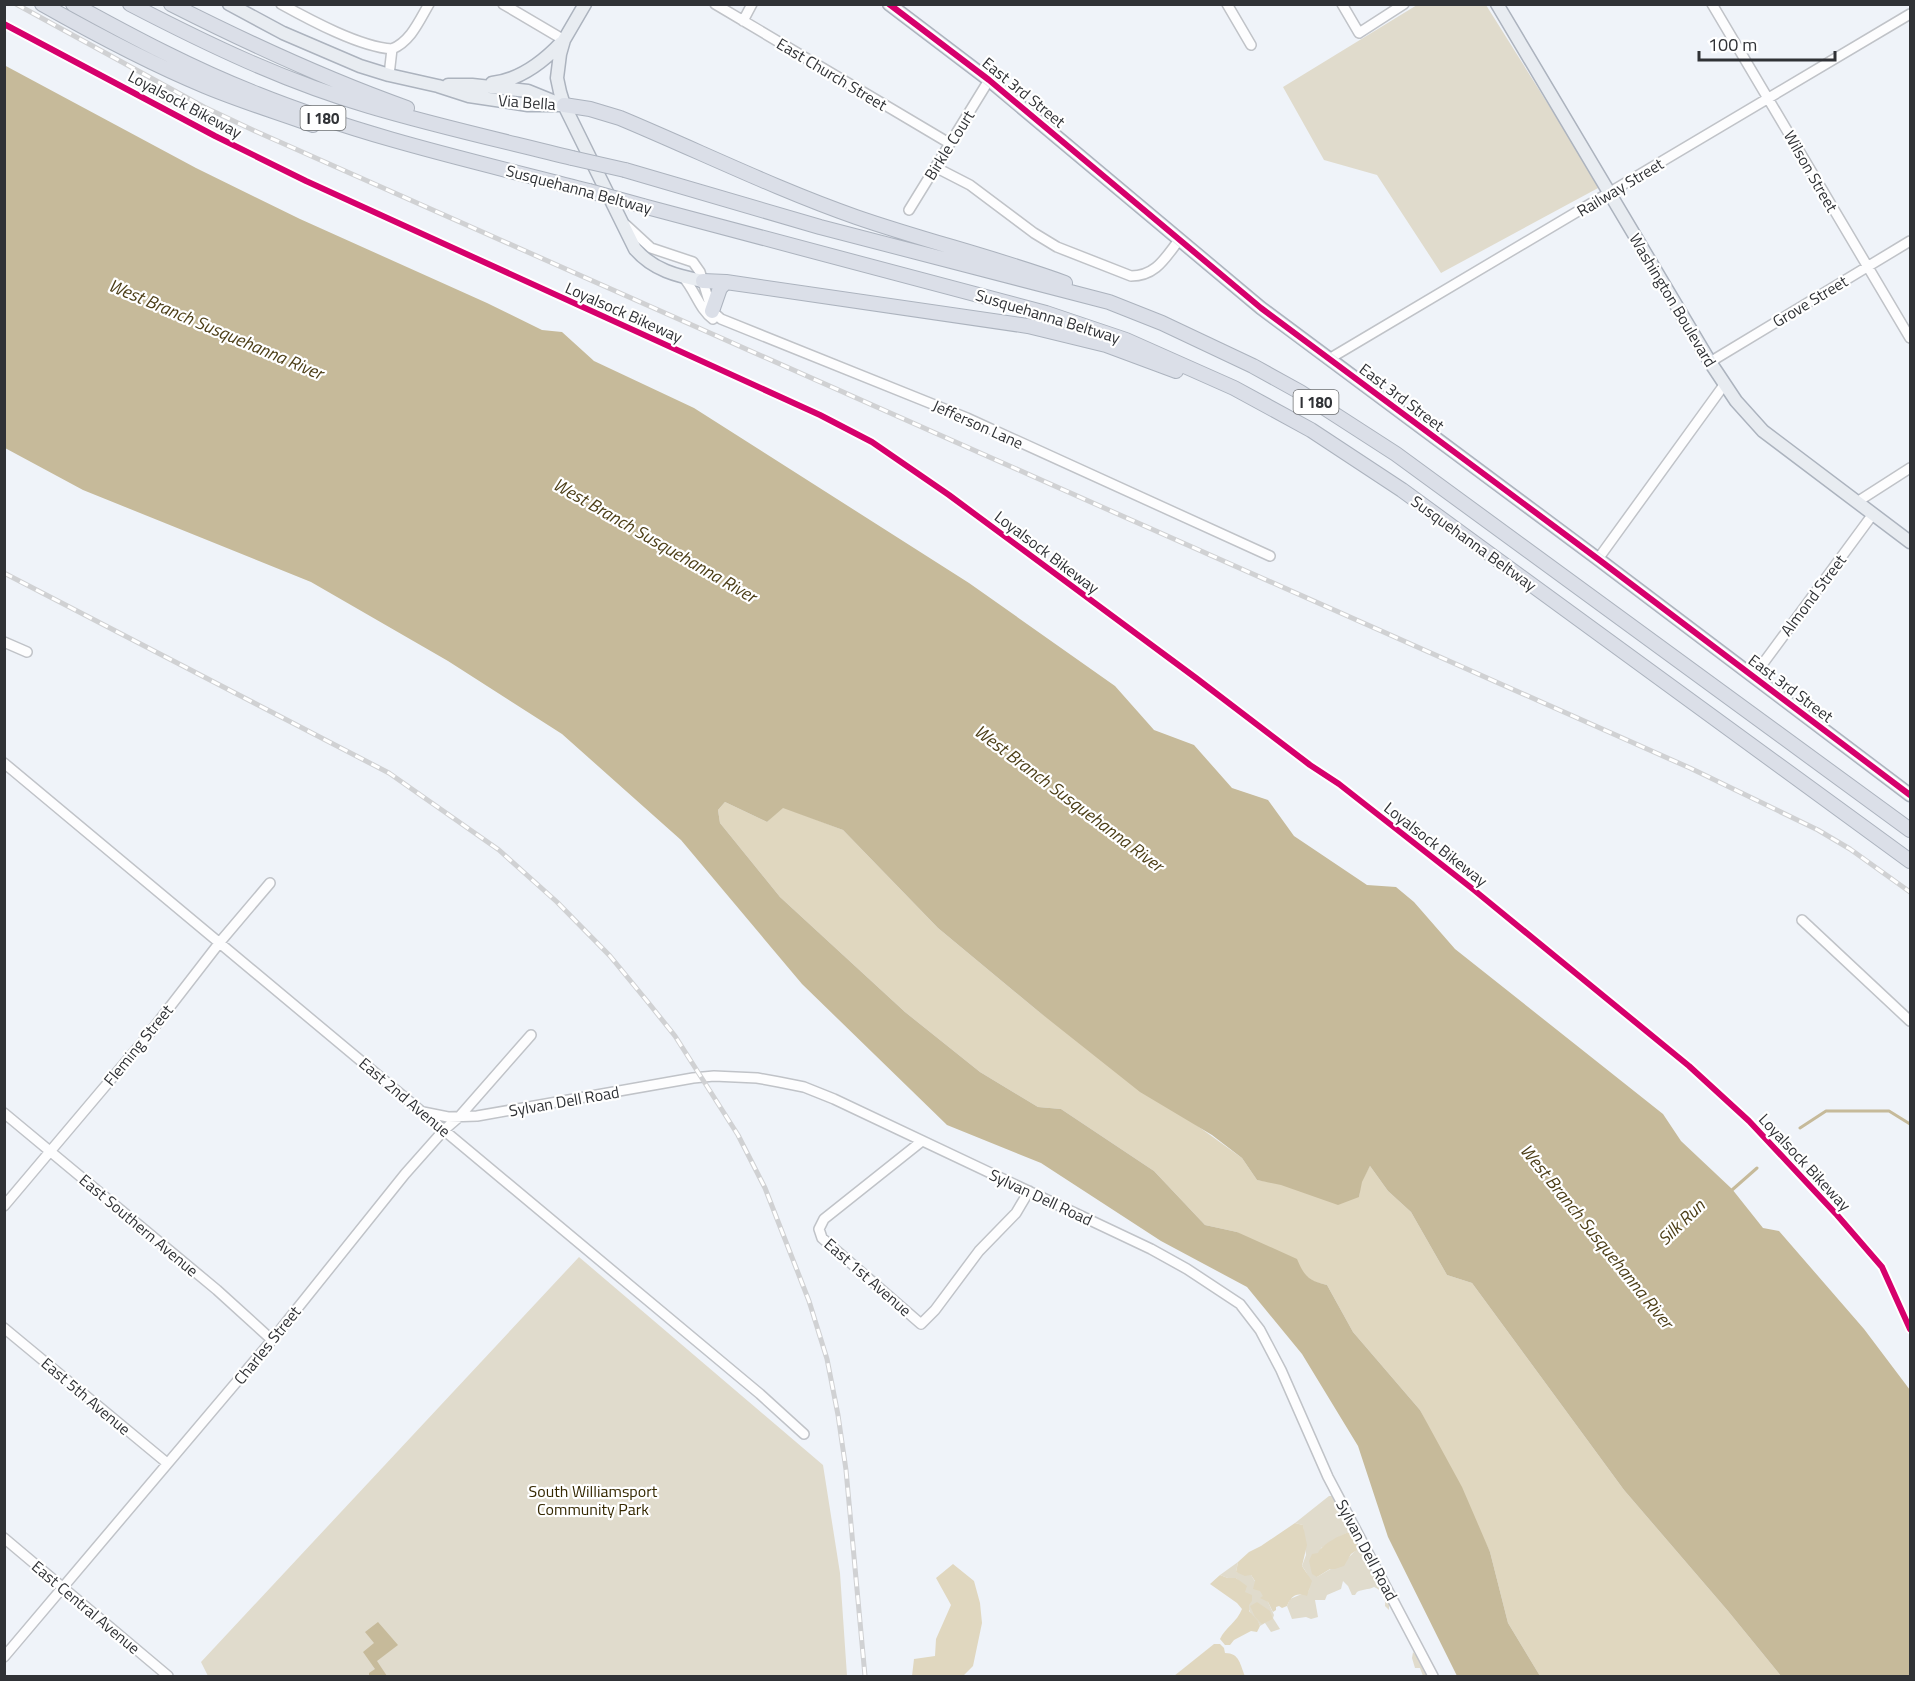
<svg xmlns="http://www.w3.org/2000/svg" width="1915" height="1681" font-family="'Titillium Web',sans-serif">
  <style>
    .green { fill: #e0dbcc }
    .forest { fill: #e0d7bf }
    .water { fill: #c6ba9a }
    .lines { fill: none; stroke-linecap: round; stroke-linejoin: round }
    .stream { stroke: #c6ba9a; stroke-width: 3 }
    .minor-casing { stroke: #c0c3c8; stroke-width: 12 }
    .major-casing { stroke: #acb3be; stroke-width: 15 }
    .highway-casing { stroke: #acb3be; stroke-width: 16 }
    .minor { stroke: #fdfdfe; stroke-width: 9 }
    .major { stroke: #e8ecf1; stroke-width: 12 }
    .highway { stroke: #dbdfe8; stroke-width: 14 }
    .rail-casing { stroke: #d0d1d3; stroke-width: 5 }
    .rail { stroke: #fff; stroke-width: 3; stroke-dasharray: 9; stroke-linecap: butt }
    .highway-bridge-casing { stroke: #acb3be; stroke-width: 16; stroke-linecap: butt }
    .highway-bridge { stroke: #dbdfe8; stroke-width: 14 }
    .cycleway-casing { stroke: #fff; stroke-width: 10 }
    .cycleway { stroke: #d6006c; stroke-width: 6 }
    .labels { text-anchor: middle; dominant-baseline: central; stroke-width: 4.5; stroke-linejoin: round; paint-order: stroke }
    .shield { fill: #fff; stroke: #6e7072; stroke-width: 1.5 }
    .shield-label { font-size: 15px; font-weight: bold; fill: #303236 }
    .street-label { font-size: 16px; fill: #303236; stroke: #fff }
    .park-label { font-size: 16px; fill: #352800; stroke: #fff }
    .water-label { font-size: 18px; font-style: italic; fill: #4c3e17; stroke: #fff }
  </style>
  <rect width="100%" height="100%" fill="#eff3f9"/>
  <path class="green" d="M1417,5h69l114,182 -159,86 -64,-98 -53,-15 -41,-73z
    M579,1257l244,208 17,108 7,103h-639l-7,-14z
    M1329,1496h3l21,35c-12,3 -21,11 -32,17l-4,29 29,-17 11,-11 6,-1 26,55v7l-4,-4c1,-8 -3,-16 -11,-19 -6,3 -12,2 -17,5l-2,3h-3l-4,-9 -5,-5 -2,8 -14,6 -2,5h-10l3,17 -7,2 -5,-2 -14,2 -5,-13 3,-7 19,-8c1,-11 0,-16 -7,-25l4,-11 -3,-30 -8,-2z
    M1238,1562l-2,10 15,3 17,27 6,13 -1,3 7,11 -9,3 -6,-9 -5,3c-2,-6 -6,-7 -9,-12 -7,-13 -2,-25 -15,-36h-8l-8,-3z
    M1413,1652l6,7 10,17h-6l-3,-8h-5l-3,-10z"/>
  <path class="forest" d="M725,802l42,20 16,-15 60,23 95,98 100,83 204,147 15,22 102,17 2,-15 9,-16 18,25 23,21 36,63 25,8 152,207 104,121 53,65h-241l-32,-53 -18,-71 -70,-142 -67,-78 -26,-47 -12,-3 -78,-50 -32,-7 -51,-54 -93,-62 -23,-2 -58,-35 -75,-60 -125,-115 -60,-74 -2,-13z
    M1295,1523l8,2 4,20 -5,21 10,15 -5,15c-11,-4 -16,0 -20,10l-5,2 -3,-2 -3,1v3l-3,2 -5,-10 -8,-4 3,-2 -3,-5 -7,-2 2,-8 -4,-6 -6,1 -9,-4 2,-10 11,-10 12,-6z
    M1353,1531l7,17 -9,6 -7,12 -9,3h-5l-13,8 -5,-3 -3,-13 3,-7 6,-1c4,-9 25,-20 35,-22z
    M953,1564l21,17 6,22 2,20 -9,43 -10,10h-51l2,-17 21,-3 1,-17 15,-34 -15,-27z
    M1220,1575l8,3h8l11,8 -2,6 7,3v6l-3,4v6l9,10 2,5 -3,6 -6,-1 -17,9 -4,5h-5l-5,-6c5,-11 17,-17 22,-30l-5,-6 -27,-19z
    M1257,1602l13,9 3,8 -11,5 -7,-7 -5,-11z
    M1214,1644h6l4,4 1,5c15,0 15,12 20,23h-71z"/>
  <path class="water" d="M4,65l192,103 104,51 187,84 55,27 20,2 32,29 100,47 275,175 146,103 39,44 40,15 38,43 36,12 26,36 73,49 29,2 18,15 41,47 208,165 18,27 51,48 31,39 16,3 85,98 46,61v286h-129l-53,-65 -104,-121 -152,-207 -25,-8 -36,-63 -23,-21 -18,-25 -8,16 -3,15 -21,8 -57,-20 -24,-5 -15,-22 -30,-23 -72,-43 -102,-81 -100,-83 -95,-98 -60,-22 -16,14 -42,-20 -7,8 2,13 60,74 125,115 75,60 58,35 23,2 93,62 51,54 32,7 60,27c7,17 12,22 30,26l26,47 67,78 42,77 28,65 18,71 32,53h-83l-69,-139 -30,-91 -56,-92 -55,-67 -86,-46 -120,-78 -94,-38 -145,-141 -121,-144 -119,-106 -114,-73 -137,-79 -228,-92 -78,-42z
    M378,1622l20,23 -21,16 10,15h-18v-3l6,-4 -12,-17 11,-9 -9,-11z"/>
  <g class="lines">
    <path class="stream" d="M1800,1128l26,-17h63l21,13
      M1732,1190l25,-22"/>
    <g class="minor-casing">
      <path id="minor" d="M281,4c29,16 79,43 111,45
        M503,4l61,36
        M715,4l234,139
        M1227,4l24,41
        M1342,4l17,29 45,-29
        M1712,4l198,334
        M743,21l9,-17
        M389,75l3,-26c19,-8 27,-28 37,-45
        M935,167l35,18 64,48 23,14 74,29c25,0 34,-18 48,-36
        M909,210l80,-130
        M626,225l25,23 42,14 7,10 12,39 9,8 246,99 303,138
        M683,277c12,13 16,32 30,42
        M1329,359l581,-345
        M1710,362l200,-121
        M1857,502l53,-34
        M1598,559l126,-174
        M4,642l23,10
        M1753,677l120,-163
        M4,763l756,631 44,40
        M1802,920l108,101
        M423,1112l25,5 29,-1 216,-38 21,-2 43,2 22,4 25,5 30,12 317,150 36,20 53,35 20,26 21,40 47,107 105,199
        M4,1113l213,177 55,50
        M922,1141l-98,78 -5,10 3,9 99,86 14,-14 44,-59 37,-38 13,-22
        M4,1206l141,-167 75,-97 50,-59
        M4,1328l163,135
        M4,1538l164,138
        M4,1657l268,-317 133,-166 39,-44 15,-13 72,-82"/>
    </g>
    <g class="major-casing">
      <path id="major" d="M229,4l54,29 77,33 29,9 49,11 31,10 59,9h36
        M585,4l-21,36 -4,14 -3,24 3,14 4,13 71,144c18,21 42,27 68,32
        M889,4l100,76 272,228 337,251 312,236
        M1497,4l213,358 26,39 27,30 147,111
        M492,83c28,-3 50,-20 69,-40
        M448,85h24l56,6 32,13"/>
    </g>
    <g class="highway-casing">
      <path id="highway" d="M42,4c53,30 107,59 163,82 36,15 72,26 108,39
        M73,4c60,33 120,65 184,90 107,43 220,68 332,97
        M130,4c77,40 156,78 239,102 67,20 135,35 203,52
        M171,4c77,39 154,75 236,104
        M564,105l26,4 30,9c79,33 156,71 236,99 69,24 141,41 209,66
        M625,170l195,57 289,75 53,21 91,43 47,26 96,62 514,376
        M643,206l403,107 80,27 108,48 77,42 91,60 508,371
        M703,281l23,1 302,44 78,19 70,26
        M712,311l8,-23 6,-6"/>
    </g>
    <use href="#minor" class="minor"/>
    <use href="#major" class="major"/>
    <use href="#highway" class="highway"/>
    <g class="rail-casing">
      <path id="rail" d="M16,4l188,103 51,24 1435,637 128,62 32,19 60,43
        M4,573l385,200 110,77 58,52 53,54 37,45 28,35 63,99 27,53 44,113 18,58 11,56 8,55 19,206"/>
    </g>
    <use href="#rail" class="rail"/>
    <g class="highway-bridge-casing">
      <path id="highway-bridge" d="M572,158l53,12
        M589,191l54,15"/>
    </g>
    <use href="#highway-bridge" class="highway-bridge"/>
    <g class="cycleway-casing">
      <path id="cycleway" d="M889,4l100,76 272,228 337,251 312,236
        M4,24l211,112 91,45 514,234 52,27 77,53 247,183 114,87 29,19 135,106 215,176 60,55 88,94 45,52 28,62"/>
    </g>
    <use href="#cycleway" class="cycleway"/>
  </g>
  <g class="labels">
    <g class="shield">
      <rect x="300.5" y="106" width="45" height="24" rx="4.5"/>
      <rect x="1293.5" y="390" width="45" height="24" rx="4.5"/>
    </g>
    <g class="shield-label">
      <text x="323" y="118">I 180</text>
      <text x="1316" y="402">I 180</text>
    </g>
    <g class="street-label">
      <text transform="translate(832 74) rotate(31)">East Church Street</text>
      <text transform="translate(1024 92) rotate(39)">East 3rd Street</text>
      <text transform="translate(527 102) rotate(4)">Via Bella</text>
      <text transform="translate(185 104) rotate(28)">Loyalsock Bikeway</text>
      <text transform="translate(949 145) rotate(-58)">Birkle Court</text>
      <text transform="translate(1811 171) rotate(60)">Wilson Street</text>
      <text transform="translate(1620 187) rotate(-31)">Railway Street</text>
      <text transform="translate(579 189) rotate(15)">Susquehanna Beltway</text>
      <text transform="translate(1673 300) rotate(59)">Washington Boulevard</text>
      <text transform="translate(1810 301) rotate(-31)">Grove Street</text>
      <text transform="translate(624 312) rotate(24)">Loyalsock Bikeway</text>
      <text transform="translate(1048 316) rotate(17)">Susquehanna Beltway</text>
      <text transform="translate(1402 397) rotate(37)">East 3rd Street</text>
      <text transform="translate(978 424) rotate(24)">Jefferson Lane</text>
      <text transform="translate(1474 543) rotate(36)">Susquehanna Beltway</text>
      <text transform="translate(1047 552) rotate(37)">Loyalsock Bikeway</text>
      <text transform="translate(1813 595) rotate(-53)">Almond Street</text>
      <text transform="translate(1791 688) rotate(37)">East 3rd Street</text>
      <text transform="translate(1436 844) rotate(38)">Loyalsock Bikeway</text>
      <text transform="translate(138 1045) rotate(-51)">Fleming Street</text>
      <text transform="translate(405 1097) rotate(40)">East 2nd Avenue</text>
      <text transform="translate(564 1101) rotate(-10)">Sylvan Dell Road</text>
      <text transform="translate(1805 1162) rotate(47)">Loyalsock Bikeway</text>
      <text transform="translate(1041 1197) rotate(25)">Sylvan Dell Road</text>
      <text transform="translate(139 1225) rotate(40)">East Southern Avenue</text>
      <text transform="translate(868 1277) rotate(41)">East 1st Avenue</text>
      <text transform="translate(267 1345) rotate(-51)">Charles Street</text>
      <text transform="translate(86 1396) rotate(40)">East 5th Avenue</text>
      <text transform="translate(1367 1550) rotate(62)">Sylvan Dell Road</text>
      <text transform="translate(86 1607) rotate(40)">East Central Avenue</text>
    </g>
    <g class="park-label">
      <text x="593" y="1491">South Williamsport<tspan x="593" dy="18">Community Park</tspan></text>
    </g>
    <g class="water-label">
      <text transform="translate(216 329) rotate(23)">West Branch Susquehanna River</text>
      <text transform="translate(655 540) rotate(30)">West Branch Susquehanna River</text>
      <text transform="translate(1069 798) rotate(37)">West Branch Susquehanna River</text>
      <text transform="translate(1681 1222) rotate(-44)">Silk Run</text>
      <text transform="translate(1597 1236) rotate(51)">West Branch Susquehanna River</text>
    </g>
  </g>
  <rect width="1915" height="1681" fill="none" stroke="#303236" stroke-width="12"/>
  <path d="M1699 51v9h136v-9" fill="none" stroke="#303236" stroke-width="3"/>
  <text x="1708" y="51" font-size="18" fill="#303236" stroke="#ffffff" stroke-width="4.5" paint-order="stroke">100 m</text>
</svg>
